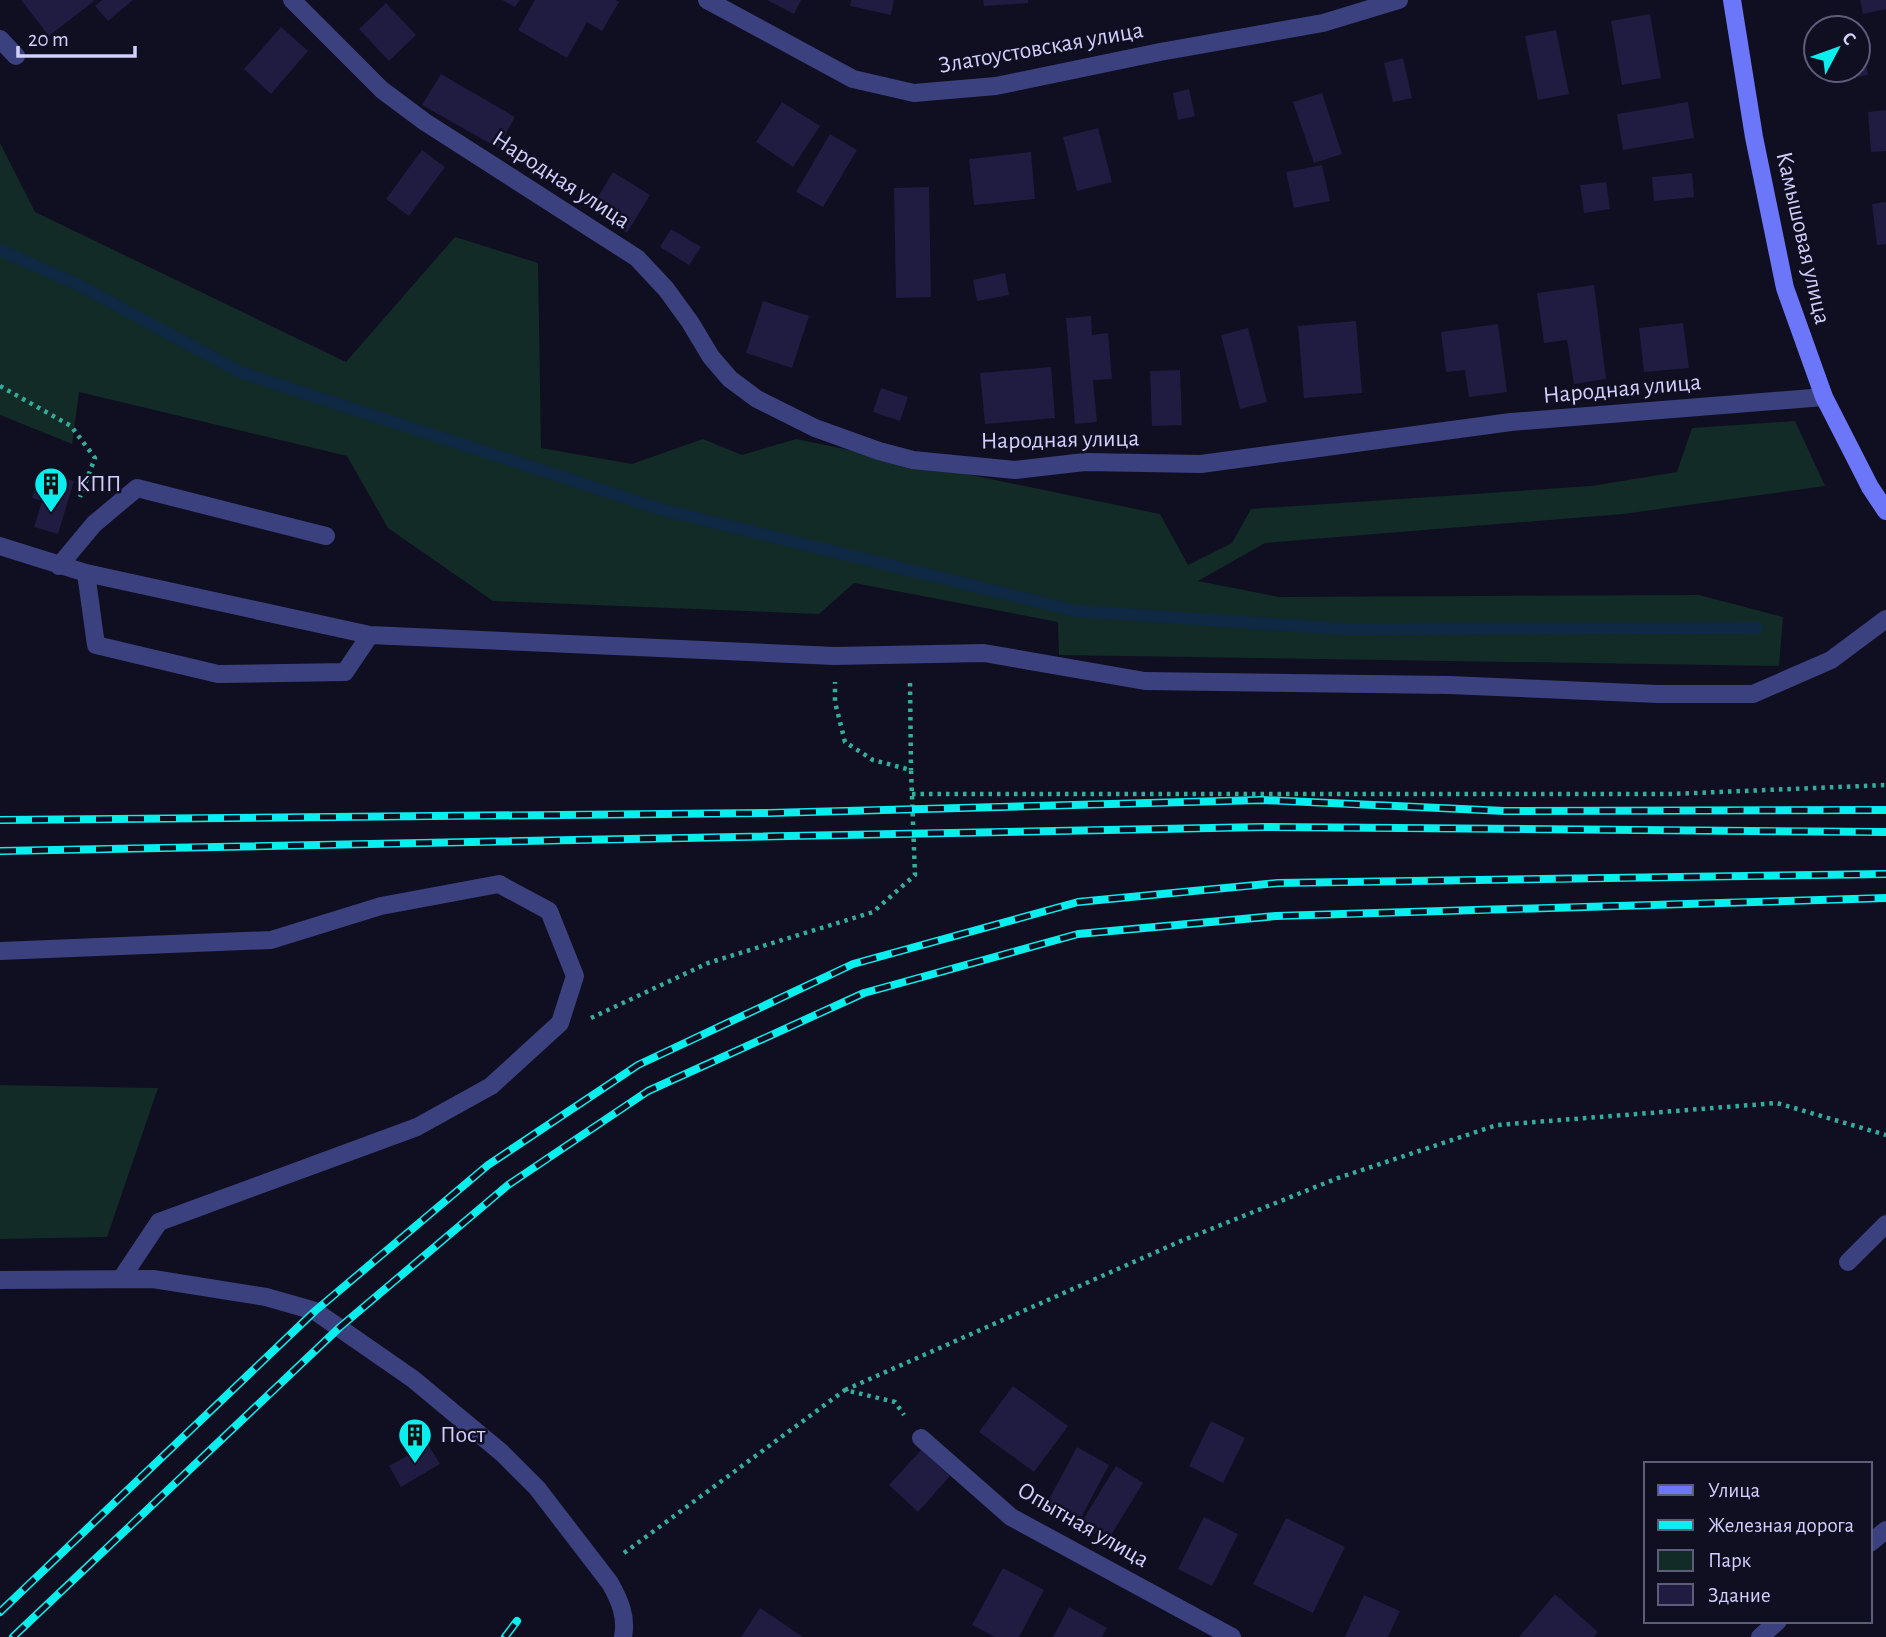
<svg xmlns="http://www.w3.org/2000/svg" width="1886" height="1637" font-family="'Alegreya Sans',sans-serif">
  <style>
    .green { fill: #122b27 }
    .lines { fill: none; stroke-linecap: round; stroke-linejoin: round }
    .stream { stroke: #0f2844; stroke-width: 12 }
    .building { fill: #1f1b41 }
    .path { stroke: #34ae9a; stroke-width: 4.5; stroke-dasharray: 3.5 5; stroke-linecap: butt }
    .service { stroke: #3b407e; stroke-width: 18 }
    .minor { stroke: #3b407e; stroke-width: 18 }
    .tertiary { stroke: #3b407e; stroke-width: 18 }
    .secondary { stroke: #6c76f8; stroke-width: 18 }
    .rail-casing { stroke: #0beeee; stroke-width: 8 }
    .rail { stroke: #100e21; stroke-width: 5; stroke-dasharray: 16; stroke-linecap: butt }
    .labels { text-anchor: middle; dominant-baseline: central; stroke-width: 5; stroke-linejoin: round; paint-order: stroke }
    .street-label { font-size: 24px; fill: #d1d0fd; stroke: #100e21 }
    .poi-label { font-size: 24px; fill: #d1d0fd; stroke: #100e21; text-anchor: start }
  </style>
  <rect width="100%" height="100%" fill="#100e21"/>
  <path class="green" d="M0,143l35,69 311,150 109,-125 83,26 3,185 91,16 71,-25 39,16 54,-16 364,75 28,51 44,-22 19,-34 340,-23 86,-14 15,-44 103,-7 30,65 -202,28 -358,29 -67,38 81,16 420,-2 84,22 -4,49 -720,-11 -1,-33 -204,-39 -35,31 -326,-13 -105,-73 -41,-72 -268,-64 -7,52 -72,-29z
    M0,1085l158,3 -51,149 -107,2z"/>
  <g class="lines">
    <path class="stream" d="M0,250l79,35 161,87 420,137 416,102 269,18 412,-1"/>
  </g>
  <path class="building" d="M21,0h72l1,1 -45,35z
    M102,0h31l-25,21 -13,-15z
    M502,0h18l-5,7z
    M535,0h81l3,2 -17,29 -15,-9 -20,36 -49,-28z
    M767,0h34l-7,14z
    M851,0h43l-3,15 -41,-9z
    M983,0h45v3l-44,3z
    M1860,0h26v9l-23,5z
    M386,3l30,32 -27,26 -30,-32z
    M1650,14l11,64 -39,7 -11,-64z
    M1859,23l9,52 -34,6 -2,-11h26v-42l-19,-1z
    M281,27l27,24 -37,43 -27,-25z
    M1556,30l13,64 -31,6 -13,-64z
    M1403,58l9,40 -19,4 -9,-39z
    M441,74l74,43 -17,31 -76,-43z
    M1189,89l6,27 -17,4 -5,-27z
    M1322,93l20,61 -28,9 -21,-61z
    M782,102l38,24 -27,41 -37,-25z
    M1688,102l6,36 -71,12 -6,-36z
    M1886,110v41l-15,1 -3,-40z
    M1098,128l14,54 -35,9 -14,-54z
    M830,134l27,16 -34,57 -27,-15z
    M422,150l23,17 -36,49 -23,-17z
    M1031,152l4,47 -61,6 -5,-46z
    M1322,165l8,36 -36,7 -8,-36z
    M613,172l37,23 -23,38 -37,-23z
    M1692,173l2,24 -40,4 -2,-24z
    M1606,182l4,27 -26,4 -4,-28z
    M929,187l2,110 -35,1 -2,-110z
    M1886,202v42l-9,1 -5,-41z
    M671,229l30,18 -12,18 -29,-18z
    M1005,273l4,22 -32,6 -4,-21z
    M1594,285l12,94 -32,5 -7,-44 -23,3 -7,-50z
    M763,301l46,15 -17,52 -46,-15z
    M1091,316l1,19 16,-2 4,46 -19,1 4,42 -22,2 -9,-106z
    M1356,321l6,72 -58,5 -6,-72z
    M1683,323l6,45 -45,4 -5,-44z
    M1498,324l9,68 -38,5 -4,-27 -19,2 -5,-40z
    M1248,328l19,74 -27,7 -19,-74z
    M1051,367l4,51 -70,6 -5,-51z
    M1180,370l2,55 -30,1 -2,-55z
    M881,388l27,9 -8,24 -27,-9z
    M40,471l34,10 -16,53 -24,-7 8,-26 -10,-3z
    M1013,1386l55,40 -34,46 -55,-40z
    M1211,1421l34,17 -22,45 -34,-17z
    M428,1444l12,20 -39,23 -12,-21z
    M1077,1447l32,18 -31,58 -32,-18z
    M921,1450l29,26 -32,36 -29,-27z
    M1116,1466l27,17 -35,57 -27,-17z
    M1204,1517l34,17 -26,52 -34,-17z
    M1286,1518l59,29 -32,66 -60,-29z
    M1003,1568l41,22 -25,47h-24l-23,-12z
    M1555,1594l43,38 -4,5h-75z
    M1364,1595l36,16 -12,26h-43z
    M1069,1607l38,21 -5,9h-49z
    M760,1608l43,29h-62z"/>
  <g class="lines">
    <path class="path" d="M0,386l71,40 24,32 -15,39
      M910,683l1,87
      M912,794h759l215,-9
      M591,1018l117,-55 165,-51 42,-37 -4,-105 -38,-10 -28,-18 -10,-40v-20
      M845,1390l336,-149 157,-63 159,-53 280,-22 109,32
      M624,1553l221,-163 50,12 9,13"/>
    <path class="service" d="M0,39l16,17
      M0,546l86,27 284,62 464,21 150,-3 161,28 304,4 209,9h95l78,-34 55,-41
      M59,566l35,-42 43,-36 189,48
      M86,573l10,72 122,29 127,-2 25,-37
      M0,951l271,-11 110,-34 118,-22 50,27 26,65 -15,47 -69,63 -74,41 -258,95 -38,57
      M1848,1262l38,-38"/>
    <path class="minor" d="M292,0l90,90 43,32 212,136 29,31 24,33 21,35 19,22 27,20 58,29 64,23 34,9 102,10 70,-8 116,2 310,-42 313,-25
      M707,0l146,79 61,14 82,-7 164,-34 163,-29 76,-23
      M921,1438l90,79 221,120
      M1870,1543l16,-13
      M1760,1637l18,-16"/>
    <path class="tertiary" d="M0,1280l153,-1 113,18 49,14 98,68 89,74 35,35 73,95c10,18 17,34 13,54"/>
    <path class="secondary" d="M1732,0l22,137 31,151 39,109 46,90 16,24"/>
    <g class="rail-casing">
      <path id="rail" d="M0,820l769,-7 493,-13 243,11 381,-1
        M0,851l1263,-24 623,5
        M0,1612l315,-301 173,-146 150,-100 215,-101 225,-62 200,-19 608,-9
        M13,1637l327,-310 168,-142 140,-94 216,-98 214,-59 198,-18 610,-18
        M505,1637l12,-16"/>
    </g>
    <use href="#rail" class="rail"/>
  </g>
  <defs>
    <g id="building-pin" transform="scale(1.75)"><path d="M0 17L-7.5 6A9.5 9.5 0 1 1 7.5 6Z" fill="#0beeee" stroke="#100e21"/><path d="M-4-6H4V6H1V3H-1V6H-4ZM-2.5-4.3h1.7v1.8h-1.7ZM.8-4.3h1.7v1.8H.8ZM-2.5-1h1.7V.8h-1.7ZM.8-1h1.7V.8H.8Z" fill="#111"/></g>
  </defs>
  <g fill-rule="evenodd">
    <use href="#building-pin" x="51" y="484"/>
    <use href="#building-pin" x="415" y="1435"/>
  </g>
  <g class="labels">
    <g class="street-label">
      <text transform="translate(1041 48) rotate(-10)">Златоустовская улица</text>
      <text transform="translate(561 180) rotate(33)">Народная улица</text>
      <text transform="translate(1803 238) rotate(77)">Камышовая улица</text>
      <text transform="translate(1622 389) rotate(-5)">Народная улица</text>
      <text transform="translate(1060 440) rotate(-1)">Народная улица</text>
      <text transform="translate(1083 1525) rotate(30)">Опытная улица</text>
    </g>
    <g class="poi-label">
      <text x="76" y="484">КПП</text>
      <text x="440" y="1435">Пост</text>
    </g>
  </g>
  <rect x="1644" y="1462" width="228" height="161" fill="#100e21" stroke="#5d5c79" stroke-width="2"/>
  <rect x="1658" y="1485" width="35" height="10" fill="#6c76f8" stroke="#5d5c79" stroke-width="2"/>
  <text x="1708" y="1497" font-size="21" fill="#d1d0fd">Улица</text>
  <rect x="1658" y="1520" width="35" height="10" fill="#0beeee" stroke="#5d5c79" stroke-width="2"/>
  <text x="1708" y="1532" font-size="21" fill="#d1d0fd">Железная дорога</text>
  <rect x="1658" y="1550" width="35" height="21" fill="#122b27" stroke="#5d5c79" stroke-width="2"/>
  <text x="1708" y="1567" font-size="21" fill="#d1d0fd">Парк</text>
  <rect x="1658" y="1584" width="35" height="21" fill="#1f1b41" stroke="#5d5c79" stroke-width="2"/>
  <text x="1708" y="1602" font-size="21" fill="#d1d0fd">Здание</text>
  <g transform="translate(1837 49) rotate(49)"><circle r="33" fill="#100e21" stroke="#5d5c79" stroke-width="2"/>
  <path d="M0-5L12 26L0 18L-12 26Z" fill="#0beeee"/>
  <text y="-10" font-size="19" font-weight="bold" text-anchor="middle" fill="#d1d0fd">С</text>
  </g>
  <path d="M18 46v10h117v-10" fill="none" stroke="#d1d0fd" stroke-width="3.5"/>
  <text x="28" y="46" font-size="21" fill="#d1d0fd" stroke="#100e21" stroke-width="5" paint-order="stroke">20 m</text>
</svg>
